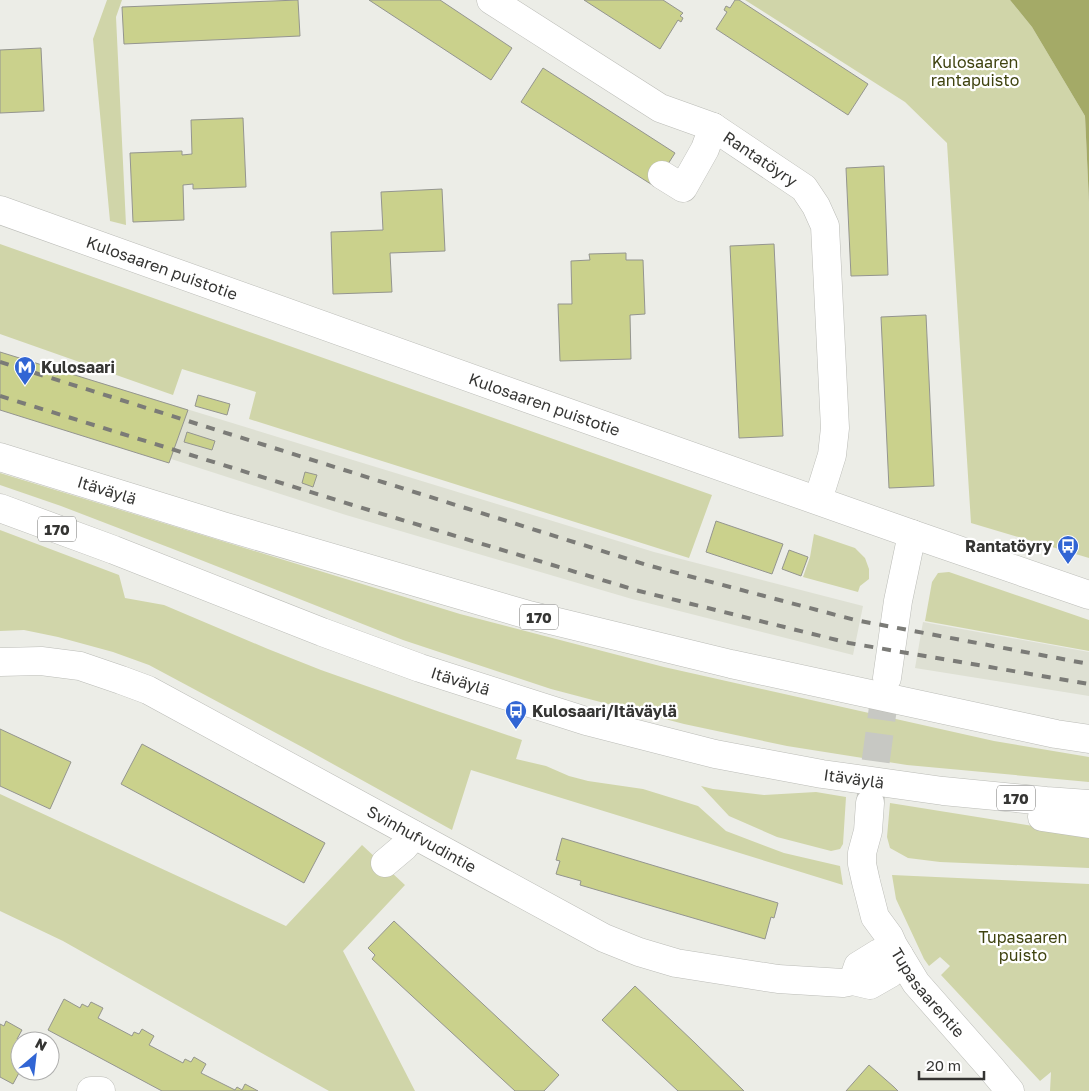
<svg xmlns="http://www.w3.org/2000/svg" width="1089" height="1091" font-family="'Golos Text',sans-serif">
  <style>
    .built { fill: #dee0d3 }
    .green { fill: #d0d5a9 }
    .water { fill: #a4aa67 }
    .building { fill: #cad18c; stroke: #94958f }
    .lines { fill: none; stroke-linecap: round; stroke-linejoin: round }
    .major-tunnel { stroke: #c7c8c3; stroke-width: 28; stroke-dasharray: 28 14; stroke-linecap: butt }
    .minor-casing { stroke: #bbbcb7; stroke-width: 29 }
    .major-casing { stroke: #bbbcb7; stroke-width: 29 }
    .highway-casing { stroke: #bbbcb7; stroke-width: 29 }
    .minor { stroke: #fff; stroke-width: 28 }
    .major { stroke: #fff; stroke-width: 28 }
    .highway { stroke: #fff; stroke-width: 28 }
    .rail { stroke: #7b7b77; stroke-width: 4; stroke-dasharray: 9 9; stroke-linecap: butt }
    .labels { text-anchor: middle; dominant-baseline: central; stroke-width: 4.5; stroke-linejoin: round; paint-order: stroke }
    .shield { fill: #fff; stroke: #727270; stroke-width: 1 }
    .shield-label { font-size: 15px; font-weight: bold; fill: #353533 }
    .park-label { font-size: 16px; fill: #3f430f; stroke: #fff }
    .street-label { font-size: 16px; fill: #353533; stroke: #fff }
    .poi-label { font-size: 16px; font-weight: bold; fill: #353533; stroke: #fff; text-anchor: start }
  </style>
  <rect width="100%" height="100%" fill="#ecede7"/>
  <path class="built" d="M0,352l654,200 209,54 -10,49 -221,-56 -286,-84 -181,-58z
    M923,622l166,30v44l-174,-28z"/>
  <path class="green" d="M107,0h15l-6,17 10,208 -16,-4 -17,-182z
    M745,0h265l22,27 53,89 4,86v356l-118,-35 -24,-380 -42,-41z
    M0,244l712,251 -23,63 -440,-139 7,-27 -74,-23 -9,26 -173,-61z
    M0,473l460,141 204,53 330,74 95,16v25l-182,-17 -120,-19 -103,-22 -133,-35 -148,-49 -230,-91 -112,-43 -61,-21z
    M0,530l119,45 6,23 39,7 104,44 53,21 119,42 82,28 -6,19 30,7 23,10 19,5 55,8 55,17 28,25 58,22 56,13 3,19 -372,-115 -19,60 -148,-82 -155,-83 -36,-13 -55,-15 -34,-7 -24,1z
    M814,534l41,14 10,10 4,11v10l-9,7 -2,6 -55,-15 7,-20z
    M949,572l140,48v31l-164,-30 7,-39 6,-9z
    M701,786l12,3 51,6 52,-3 30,5 -3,47 -3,5 -9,2 -54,-14 -48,-21z
    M0,794l286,132 76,-81 43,40 -62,66 72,140h-86l-266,-150 -63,-30z
    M890,803l199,32v33l-149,-6 -32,-4 -18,-10 -3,-11z
    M892,875l197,9v207h-39l1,-19 -11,9 -99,-106 9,-9 -10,-9 -11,9 -5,-7 -28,-60z"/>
  <path class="water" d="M1010,0h79v202l-4,-86 -53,-89z"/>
  <path class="building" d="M298,0l2,36 -176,8 -2,-37z
    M369,0h71l72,48 -21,32z
    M584,0h79l20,13 -3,3 3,2 -2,4 -3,-2 -18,29z
    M735,0h4l129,84 -20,31 -132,-86 11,-17 -3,-2 2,-4 4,2z
    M41,48l3,63 -44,2v-63z
    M543,68l132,85 -21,33 -133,-84z
    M243,118l3,69 -53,2v-5l-10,1 1,35 -51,2 -3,-69 52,-2v4l10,-1 -1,-34z
    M884,166l4,109 -37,1 -5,-108z
    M442,189l3,62 -55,2 2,39 -59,2 -2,-62 52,-2 -2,-38z
    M774,244l9,192 -44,2 -9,-192z
    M626,253v7h17l2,54 -15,1 1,44 -71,2 -2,-57h14l-1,-43 19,-1 -1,-6z
    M926,315l8,171 -45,2 -8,-171z
    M0,352l188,58 -19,53 -169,-53z
    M198,395l32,9 -3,11 -32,-9z
    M187,432l28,9 -3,9 -28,-8z
    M305,472l12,3 -4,12 -11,-4z
    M716,521l67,23 -11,30 -66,-22z
    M789,550l19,7 -7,19 -19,-7z
    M0,729l71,33 -21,47 -50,-23z
    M142,744l183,99 -21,40 -183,-99z
    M562,838l216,65 -4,15 -3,-1 -6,22 -185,-54 1,-4 -25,-7 4,-13 -4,-1z
    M394,921l165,154 -15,16h-29l-143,-132 3,-4 -7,-7z
    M635,986l60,57 49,48h-66l-76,-71z
    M64,999l16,9 2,-4 6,3 3,-5 12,6 -5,10 34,18 2,-4 5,2 3,-5 12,7 -5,9 34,18 2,-4 6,3 3,-5 12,7 -5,9 34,17 2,-3 5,3 3,-6 13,7h-96l-114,-61z
    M6,1021l16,9 -5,9 4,2h-1v30l-7,13 -13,-7v-53l4,2z
    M869,1065l25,22 4,4h-52z"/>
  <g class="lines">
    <path class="major-tunnel" d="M870,803l17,-125"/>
    <g class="minor-casing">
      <g id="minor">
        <path id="s1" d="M491,0l169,108 53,19 91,61 12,18 9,20 10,202 -3,27 -14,45"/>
        <path d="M662,175l21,13 22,-39 8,-22"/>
        <path id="s2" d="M0,210l518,185 394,139"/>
        <path id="s3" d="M0,662l41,-1 39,5 41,14 27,10 456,248 35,14 37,11 102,16 65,4 10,-2 17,4 21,-12 8,-18 -20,-2 -21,13 -5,15"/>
        <path d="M385,863l19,-16 10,-12"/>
        <path d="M91,1091h10"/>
      </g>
    </g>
    <g class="major-casing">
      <g id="major">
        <path d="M887,678l11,-77 14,-67 177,61"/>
        <path id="s4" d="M870,803l-2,28 -6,22v11l4,18 9,35 14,19 4,9 23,38 74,84 20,24"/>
      </g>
    </g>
    <g class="highway-casing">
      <g id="highway">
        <path id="s5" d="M0,457l223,69 302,88 206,50 325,70 33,5"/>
        <path id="s6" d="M0,508l114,42 208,82 98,36 166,53 129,33 107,20 121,17 103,10 43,3"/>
        <path d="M1042,817l47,7"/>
      </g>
    </g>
    <use href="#minor" class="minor"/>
    <use href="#major" class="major"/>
    <use href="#highway" class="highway"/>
    <path class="rail" d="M0,362l647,203 208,55 234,44
      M0,396l359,111 280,84 210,52 240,41"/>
  </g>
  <defs>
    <g id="metro-pin" transform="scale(1.125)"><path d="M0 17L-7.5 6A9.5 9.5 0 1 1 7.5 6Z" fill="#3165d4" stroke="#fff"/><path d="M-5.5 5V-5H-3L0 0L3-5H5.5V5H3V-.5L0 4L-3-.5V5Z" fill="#fff"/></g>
    <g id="bus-pin" transform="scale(1.125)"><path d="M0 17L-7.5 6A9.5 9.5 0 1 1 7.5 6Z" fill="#3165d4" stroke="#fff"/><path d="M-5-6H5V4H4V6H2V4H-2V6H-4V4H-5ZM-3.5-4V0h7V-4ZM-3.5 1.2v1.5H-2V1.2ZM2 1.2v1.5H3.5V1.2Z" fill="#fff"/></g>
  </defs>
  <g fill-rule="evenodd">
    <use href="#metro-pin" x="25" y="367"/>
    <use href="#bus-pin" x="1068" y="546"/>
    <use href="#bus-pin" x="516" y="711"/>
  </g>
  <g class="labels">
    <g class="shield">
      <rect x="38" y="516.5" width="38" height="25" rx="4"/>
      <rect x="520" y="604.5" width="38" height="25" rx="4"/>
      <rect x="997" y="785.5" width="38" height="25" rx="4"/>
    </g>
    <g class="shield-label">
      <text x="57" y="529">170</text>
      <text x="539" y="617">170</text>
      <text x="1016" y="798">170</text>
    </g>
    <g class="park-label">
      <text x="975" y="62">Kulosaaren<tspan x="975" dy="18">rantapuisto</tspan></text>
      <text x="1023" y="937">Tupasaaren<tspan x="1023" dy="18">puisto</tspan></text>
    </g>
    <g class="street-label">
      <text stroke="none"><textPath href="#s1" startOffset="314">Rantatöyry</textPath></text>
      <text stroke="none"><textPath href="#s2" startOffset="172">Kulosaaren puistotie</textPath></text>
      <text stroke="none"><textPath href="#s2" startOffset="578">Kulosaaren puistotie</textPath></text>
      <text stroke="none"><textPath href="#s5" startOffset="112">Itäväylä</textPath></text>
      <text stroke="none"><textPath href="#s6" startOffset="492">Itäväylä</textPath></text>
      <text stroke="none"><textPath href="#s6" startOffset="898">Itäväylä</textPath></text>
      <text stroke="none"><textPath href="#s3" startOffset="464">Svinhufvudintie</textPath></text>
      <text stroke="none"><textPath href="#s4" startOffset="209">Tupasaarentie</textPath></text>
    </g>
    <g class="poi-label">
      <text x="41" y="367">Kulosaari</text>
      <text x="1052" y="546" text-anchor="end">Rantatöyry</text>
      <text x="532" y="711">Kulosaari/Itäväylä</text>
    </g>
  </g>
  <g transform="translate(35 1056) rotate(28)"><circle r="24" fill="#ffffff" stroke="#aeaead"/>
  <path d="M0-4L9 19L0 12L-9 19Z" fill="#3165d4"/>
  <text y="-8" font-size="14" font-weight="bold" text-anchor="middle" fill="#353533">N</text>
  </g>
  <path d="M919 1071v8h65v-8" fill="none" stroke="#353533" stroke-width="2.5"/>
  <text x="926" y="1071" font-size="15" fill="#353533" stroke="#ffffff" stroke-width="4" paint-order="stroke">20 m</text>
</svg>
